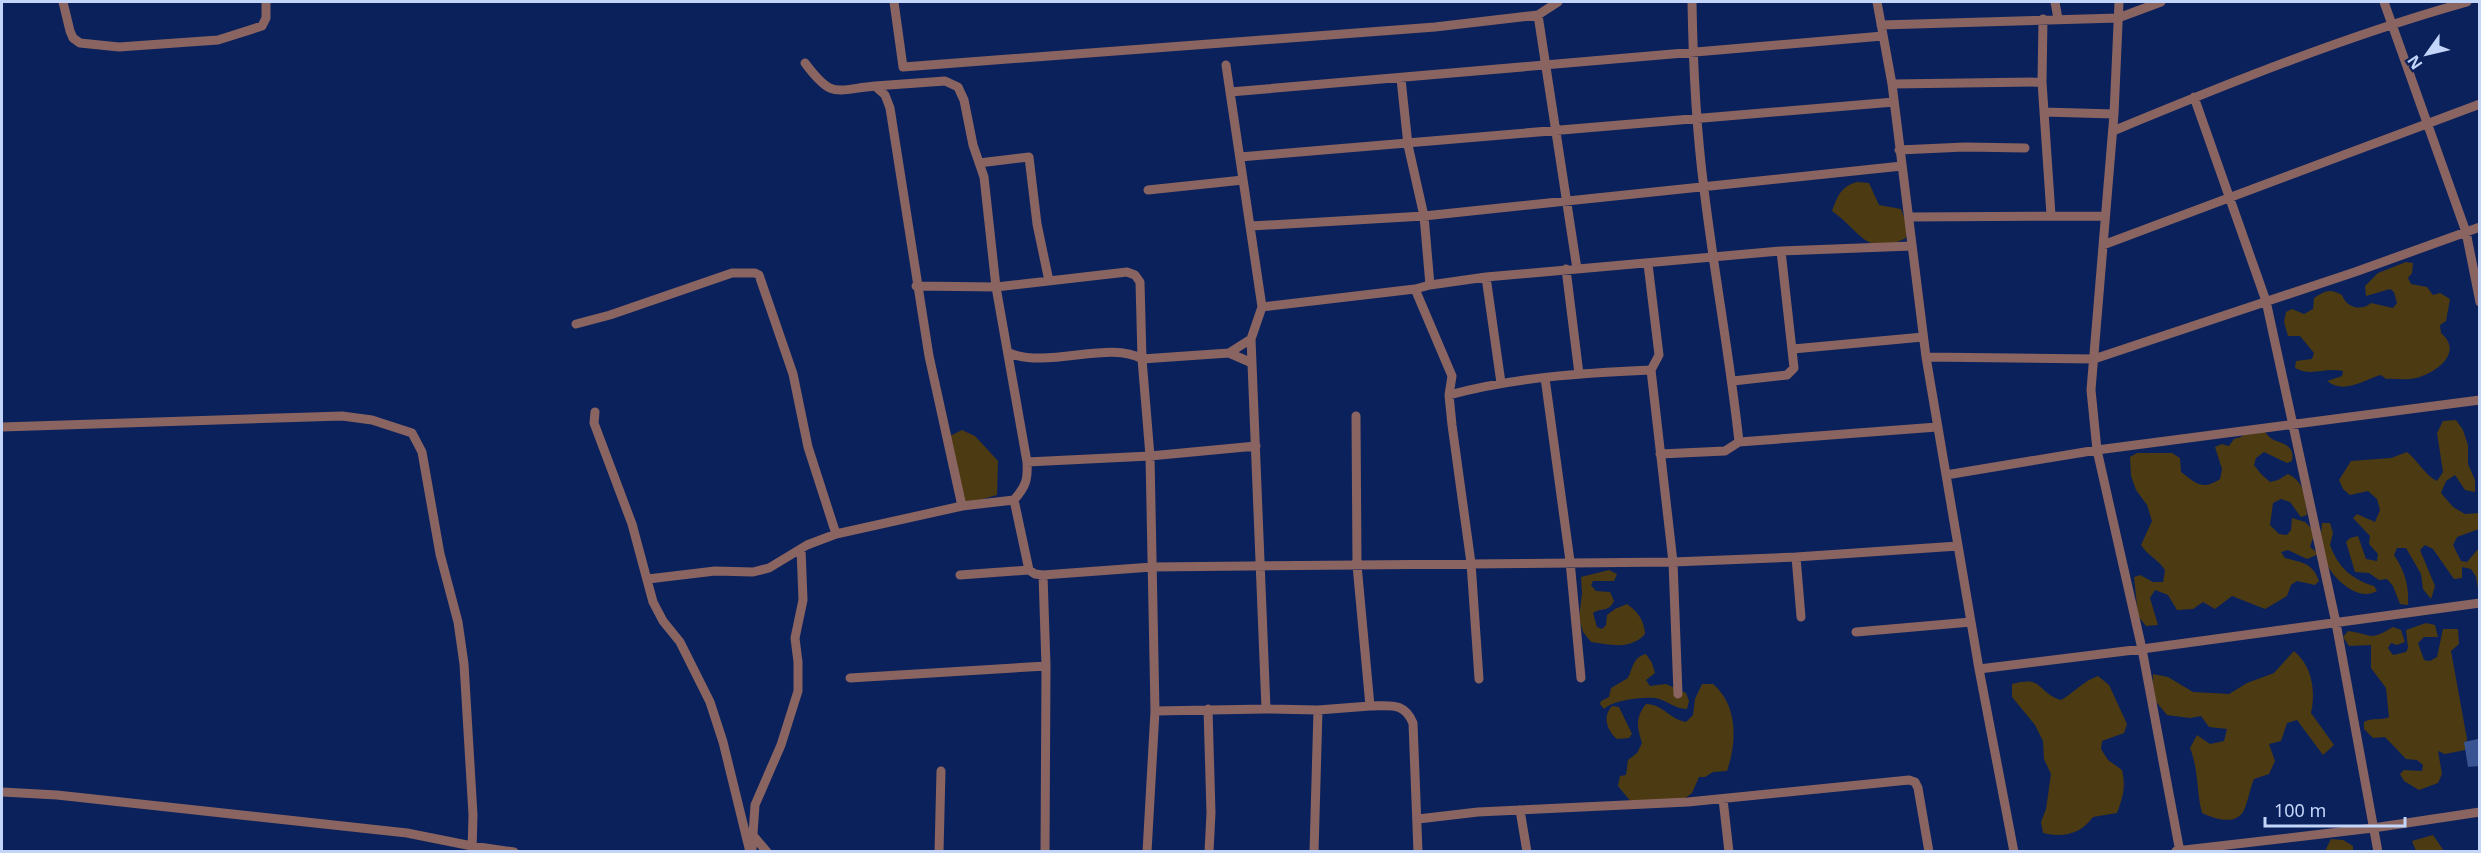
<svg xmlns="http://www.w3.org/2000/svg" width="2481" height="853" font-family="'Noto Sans',sans-serif">
  <style>
    .green { fill: #4c3a12 }
    .water { fill: #385493 }
    .lines { fill: none; stroke-linecap: round; stroke-linejoin: round }
    .minor { stroke: #896461; stroke-width: 9 }
  </style>
  <rect width="100%" height="100%" fill="#0b215b"/>
  <path class="green" d="M1857,182l12,1 10,22 22,4 6,16 -1,13c-40,20 -44,-6 -74,-27 6,-15 8,-24 25,-29z
    M2406,262l7,1 -1,10 -4,5 3,6 16,3 6,8 7,-2 10,6 -4,22 -6,4 1,8c25,21 -10,44 -31,46 -8,1 -16,-1 -24,0l-5,-4c-16,4 -37,20 -54,6l15,-5 1,-5c-18,-4 -32,6 -48,-3l1,-7 16,-2 2,-6 -14,-17h-12l-4,-14 2,-10 6,-3 12,5 9,-5 1,-11c11,-7 16,-10 28,-3 4,12 19,17 29,8l22,5 4,-5 -3,-11 -4,-3 -24,7 -1,-10 13,-13z
    M2456,420l7,10 5,15v19l7,16v12l-10,-2 -10,-15 -9,6 -5,12 12,14 12,7 14,-1v16l-22,8 -4,8 8,16 6,1 12,-14v47l-3,-18 -5,-8 -9,-2v11l-8,1 -21,-30 -8,-4 -5,5 15,36 -4,13 -8,-10 -2,-15 -15,-26h-9l-3,7c11,17 15,30 14,50l-8,-1 -7,-18 -6,-7 -8,1 -10,-7 -14,-1 -9,-30 4,-4 8,-2 8,23 11,2 1,-7 -9,-10 1,-8 -17,-18 4,-4 18,8 5,-12 -3,-11 -9,-8 -18,4 -7,-6 -4,-9 12,-19 40,-3 16,-6c11,9 18,23 30,29l6,-9 -6,-39 6,-12z
    M2252,429h11c3,4 6,9 11,11 11,4 21,7 18,21l-5,2 -23,-11 -8,6 -2,7 7,9 9,8 8,-2 10,-6c17,8 17,23 19,41l-6,2 -11,-15 -9,-3 -8,4 -3,22 9,9 8,1 4,-5 1,-12 13,4 10,10 -5,15 9,7 -12,5 -19,-9 -7,2 4,6c17,5 27,4 34,23l-4,4 -18,-4 -6,4 -4,11 -22,13 -33,-13 -17,13 -12,-7 -10,7 -16,1 -9,-15 -13,-5 -5,8 8,27 -12,1 -8,-10 -4,-39 6,-2 13,7h10l2,-12c-7,-11 -17,-14 -24,-25l11,-24 -5,-16 -11,-15 -5,-14 -1,-19 7,-4h35l8,5 1,14c15,11 21,19 39,7l2,-10 -7,-22 7,-3 7,2 5,-7 7,-2z
    M962,430l13,6 23,25 -1,34 -24,7h-13l-14,-64z
    M2322,523h8l3,10 -3,12c8,22 21,34 44,41l3,5c-21,12 -48,-16 -54,-35 -3,-10 -2,-23 -1,-33z
    M1609,570l8,4 -3,7h-21l-2,4 5,6 14,1 4,9c-6,12 -12,6 -21,12l4,14 5,2 4,-4 1,-10 8,-6 12,-5c11,8 17,16 18,30 -14,16 -35,11 -54,8l-8,-10 -4,-14 3,-25 -1,-16z
    M2426,623l9,2 3,12h-14l-6,6 6,17 6,1 7,-4 6,-28h15l1,15 -8,7 16,88 -2,11 -20,4 -7,-3 4,23 -4,9 -19,7 -15,-9 -4,-7 4,-4 18,1 1,-6 -6,-5 -11,-1 -21,-22 -12,1 -9,-9v-7c8,-5 17,-1 25,-5l-3,-29 -15,-20v-23l-22,1 -6,-9 5,-6c25,3 20,11 45,-4l8,3 4,12 -8,3 -6,-2 -3,5 5,7 13,-3 2,-4 -2,-18z
    M2294,651c18,15 22,40 17,62l23,32 -11,10 -26,-35 -10,3 -6,18 -12,3 6,17 -6,13 -15,5c-4,9 -7,27 -11,33 -9,14 -30,6 -41,1 -6,-23 -3,-42 -12,-65l7,-13 13,9 14,-3 3,-12 -18,-2 -8,-11 -11,2 -23,-3 -15,-18 1,-23 15,3 25,15 36,2 18,-11 27,-10z
    M1646,654l6,9 3,10 -9,7 4,6 16,-2 20,9 3,8 -2,8c-13,0 -20,-9 -32,-11 -14,-1 -41,2 -51,11l-4,-5 1,-3 8,-4 2,-9 17,-10c5,-10 5,-21 18,-24z
    M2098,676l11,9 18,39 -3,9 -22,8 -1,8 7,11 14,10c4,17 1,27 -5,43l-24,4c-12,17 -30,21 -50,16l-2,-11 5,-13 5,-35 -7,-15 -1,-18 -8,-16 -23,-28v-13c32,-9 24,8 49,16 14,-8 22,-19 37,-24z
    M1702,684h11c25,21 24,58 14,87l-14,1 -8,5h-6l-7,16 -14,11 -42,4 -18,-22 2,-10 6,-1 2,-15 9,-7 5,-10c-5,-16 -7,-25 4,-39 17,0 23,15 40,18l7,-7 2,-16z
    M1612,706l7,1 13,27 -3,4 -12,1c-10,-9 -15,-22 -5,-33z
    M2433,835l11,16h-28l-4,-10z
    M2331,839l12,1 10,6v5h-28z"/>
  <path class="water" d="M2478,739l1,27 -11,1 -4,-25z"/>
  <g class="lines">
    <path class="minor" d="M63,2l7,29 3,7 7,5 39,4 99,-7 44,-14 4,-8v-16
      M894,2l9,65 532,-40 103,-12 20,-13
      M1692,2c1,62 4,125 12,187 10,84 26,168 35,253
      M1877,2l15,82 34,273 53,312 35,183
      M2055,2l3,17
      M2119,2l-5,112 -23,276 6,60 45,199 38,203
      M2384,2l82,230 14,70
      M1538,15l39,254
      M2043,19l-1,63 9,133
      M1881,25l237,-7 43,-16
      M805,63c27,36 29,27 70,23l10,9 5,13 39,248 33,150
      M1226,65l36,242 -11,32 15,370
      M1401,79l7,66 16,71 6,69
      M1892,84l150,-2
      M1230,92l653,-56
      M2194,97l72,204 70,322 42,229
      M2044,112l70,2
      M2113,131c116,-48 233,-95 354,-129
      M1899,150l66,-3 60,1
      M1240,157l654,-55
      M979,163l50,-6 8,67 12,57
      M1148,190l95,-10
      M1909,217l196,-1
      M1251,226l173,-10 478,-50
      M2103,245l377,-141
      M1566,269l13,105
      M1486,277l15,106
      M916,286l80,1 131,-15 8,3 5,7 2,77 8,97 5,255 -8,141
      M1415,289l37,87 -3,19 3,30 19,138 8,116
      M1262,307l153,-18 15,-4 56,-8 295,-26 131,-5
      M576,324l34,-9 122,-42h23l4,2 34,99 15,73 28,87
      M1793,349l130,-12
      M1009,353c40,16 101,-13 133,6l87,-6 22,-14
      M1229,353l23,10
      M1926,357l168,2 261,-87 125,-45
      M1651,370l22,192 5,132
      M1545,378l25,183 11,117
      M1733,381l54,-6 7,-7 -13,-117
      M1449,395c66,-18 134,-22 202,-25l8,-15 -11,-91
      M595,412l-1,11 38,101 21,78 10,19 17,21 30,60 13,40 27,110
      M2,427l340,-11 30,4 40,13 10,19 18,102 18,68 6,42 9,151 -1,37
      M1660,454l65,-3 14,-9 198,-15
      M1027,462l123,-6 106,-10
      M1946,475l151,-25 383,-50
      M1014,500l15,70
      M1796,557l5,60
      M960,575l69,-5 6,4 8,1 109,-8 521,-5 123,-5 162,-11
      M1043,575l3,91 -1,186
      M648,579l67,-8 38,1 16,-4 38,-23 29,-11 126,-28 52,-6c12,-14 14,-20 13,-38l-31,-175 -12,-110 -11,-32 -9,-45 -6,-13 -13,-6 -70,5
      M1856,632l115,-10
      M1979,669l163,-20 338,-46
      M850,678l196,-12
      M1370,706c21,0 34,-4 43,17l5,129
      M1208,709l3,104 -2,39
      M1155,711l111,-2 52,1 52,-4 -13,-141 -1,-149
      M2,792l55,3 350,38 65,13 42,6
      M1723,799l6,53
      M1520,810l7,42
      M1418,819l60,-7 210,-10 221,-22 6,2 3,6 11,64
      M751,833l16,19
      M752,849l3,-44 26,-60 17,-54v-29l-3,-24 8,-38 -2,-51
      M2176,851l197,-23 107,-16
      M939,852l2,-81
      M1314,852l4,-142"/>
  </g>
  <rect width="2481" height="853" fill="none" stroke="#c3d5f9" stroke-width="6"/>
  <g transform="translate(2427 54) rotate(236)" stroke="#0b215b" stroke-width="4.5" paint-order="stroke">
  <path d="M0-4.5L10 22L0 15L-10 22Z" fill="#c3d5f9"/>
  <text y="-9" font-size="16" font-weight="bold" text-anchor="middle" fill="#c3d5f9">N</text>
  </g>
  <path d="M2265 817v9h140v-9" fill="none" stroke="#c3d5f9" stroke-width="3"/>
  <text x="2274" y="817" font-size="18" fill="#c3d5f9" stroke="#0b215b" stroke-width="4.5" paint-order="stroke">100 m</text>
</svg>
